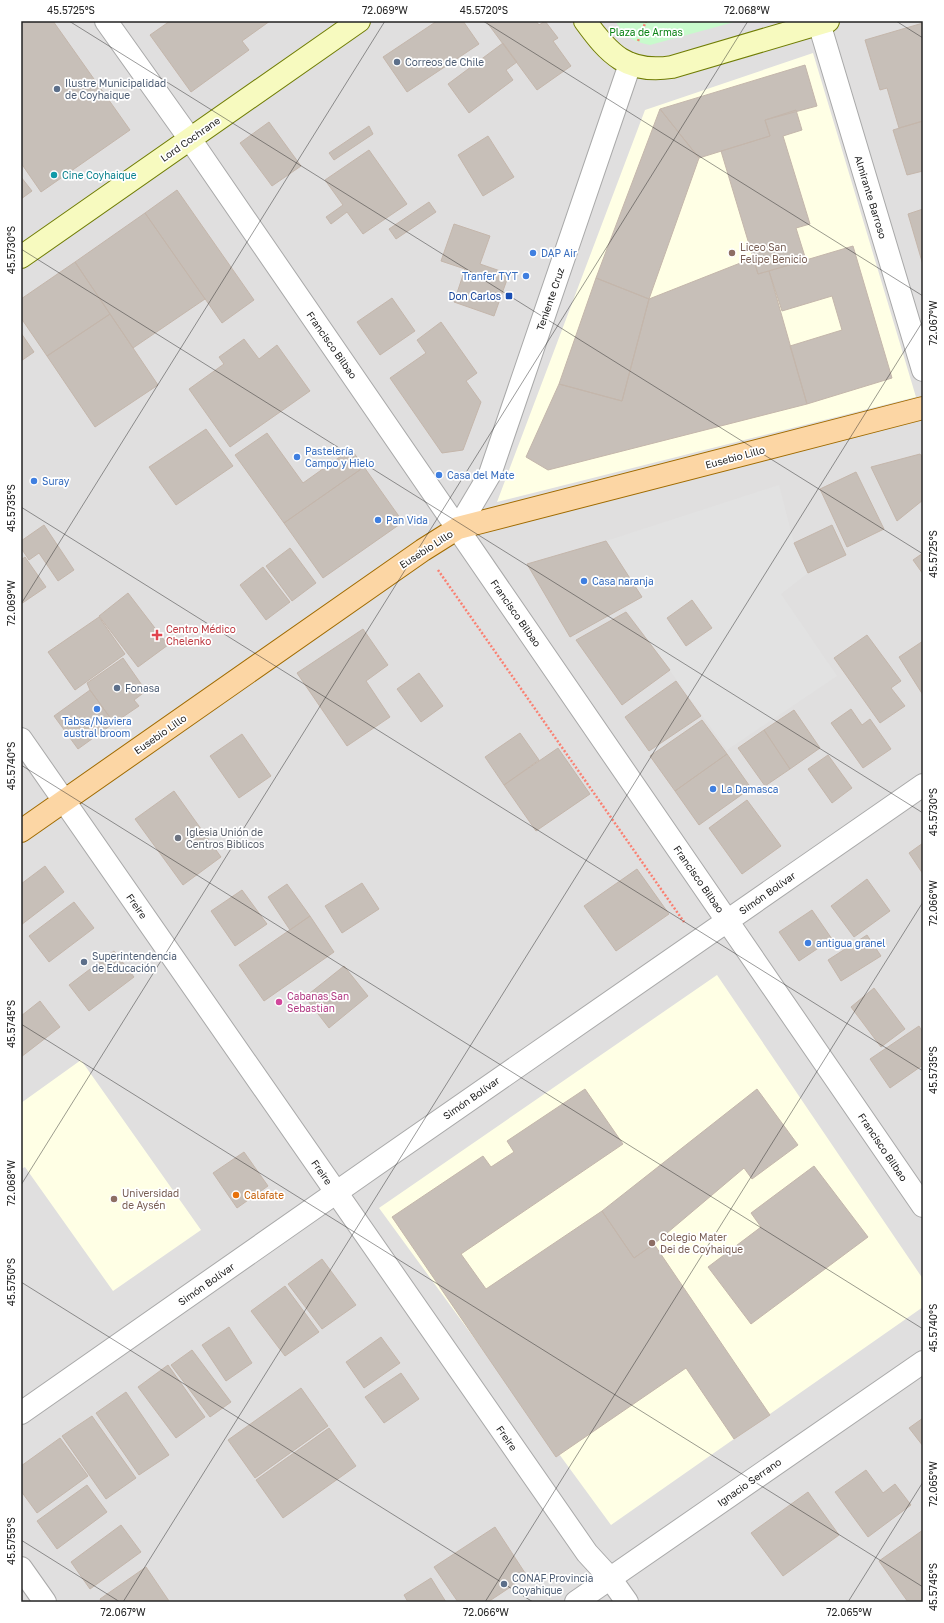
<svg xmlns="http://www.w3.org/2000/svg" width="944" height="1623" font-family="'Golos Text',sans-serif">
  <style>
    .residential { fill: #e0dfdf }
    .education { fill: #ffffe5 }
    .park { fill: #c8facc }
    .parking { fill: #e2e2e2 }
    .building { fill: #c7bfb8; stroke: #c4b6ab }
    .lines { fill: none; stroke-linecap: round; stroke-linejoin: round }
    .minor-casing { stroke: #a9a9a9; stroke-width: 24 }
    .tertiary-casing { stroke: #a9a9a9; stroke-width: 24 }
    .secondary-casing { stroke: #707d05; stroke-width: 24 }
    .primary-casing { stroke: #a06b00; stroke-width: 24 }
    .path { stroke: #fa8072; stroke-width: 2.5; stroke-dasharray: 2 2; stroke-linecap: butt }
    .minor { stroke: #fff; stroke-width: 22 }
    .tertiary { stroke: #fff; stroke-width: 22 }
    .secondary { stroke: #f7fabf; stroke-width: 22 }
    .primary { stroke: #fcd6a4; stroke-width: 22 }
    .ticks { fill: none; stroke: #222; stroke-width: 1; stroke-opacity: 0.45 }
    .service-dot { fill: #5c6f8a; stroke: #fff; stroke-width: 1.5 }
    .culture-dot { fill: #0f9aa8; stroke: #fff; stroke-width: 1.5 }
    .shop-dot { fill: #3f7fe0; stroke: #fff; stroke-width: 1.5 }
    .education-dot { fill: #8d6e63; stroke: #fff; stroke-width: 1.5 }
    .transit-dot { fill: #1a4fb4; stroke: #fff; stroke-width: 1.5 }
    .health-dot { fill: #e0444e; stroke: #fff; stroke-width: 1.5 }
    .worship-dot { fill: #6b7280; stroke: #fff; stroke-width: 1.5 }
    .hotel-dot { fill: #d1479c; stroke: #fff; stroke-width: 1.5 }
    .food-dot { fill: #e8710a; stroke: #fff; stroke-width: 1.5 }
    .labels { text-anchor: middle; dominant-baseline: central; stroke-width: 3.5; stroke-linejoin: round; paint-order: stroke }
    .park-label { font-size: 10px; fill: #0c8416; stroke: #fff }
    .service-label { font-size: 10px; fill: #4e5e75; stroke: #fff; text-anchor: start }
    .street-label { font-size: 10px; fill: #222; stroke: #fff }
    .culture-label { font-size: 10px; fill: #0d838f; stroke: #fff; text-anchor: start }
    .education-label { font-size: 10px; fill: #785e54; stroke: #fff; text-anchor: start }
    .shop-label { font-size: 10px; fill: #366cbe; stroke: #fff; text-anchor: start }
    .transit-label { font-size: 10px; fill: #164399; stroke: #fff; text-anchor: end }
    .health-label { font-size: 10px; fill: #be3a42; stroke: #fff; text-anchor: start }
    .worship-label { font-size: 10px; fill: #5b616d; stroke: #fff; text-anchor: start }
    .hotel-label { font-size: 10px; fill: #b23c85; stroke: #fff; text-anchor: start }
    .food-label { font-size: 10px; fill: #c56008; stroke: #fff; text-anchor: start }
    .neatline { fill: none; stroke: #222; stroke-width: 1.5 }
    .ticks-label { font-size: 10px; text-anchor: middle; fill: #222 }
  </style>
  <rect width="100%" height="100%" fill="#f2efe9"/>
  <path class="residential" d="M21,21h902v1581h-902z"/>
  <path class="education" d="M813,53l103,344 -419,105 148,-392z
    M717,975l206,304v28l-312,218 -232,-317z
    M81,1060l120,170 -88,61 -88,-124 -4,2v-66z"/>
  <path class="park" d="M615,21h123l-88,24c-19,-4 -24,-8 -35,-24z"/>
  <path class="parking" d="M779,485l15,58 14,30 -27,21 56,82 -110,74 -102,-142 17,-11 -36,-56z"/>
  <path class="building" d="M21,21h32l77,109 -89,62 -20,-29z
    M170,21h100l-28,20 7,9 -58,42 -41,-57z
    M437,21h26l16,23 -72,48 -24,-35z
    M486,21h50l3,4 6,-4 13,17 -5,3 18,25 -34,24z
    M923,23v98l-24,7 -12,-40 -7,2 -15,-50z
    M503,43l14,19 -11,8 7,10 -44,33 -21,-29z
    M805,65l12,41 -52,14 5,16 -71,22 -39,-49z
    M660,109l39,49 -50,141 -53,-21z
    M796,110l6,20 -19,6 27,88 -14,4 10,32 -48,14 -37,-123 49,-15 -5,-16z
    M923,121v50l-16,4 -14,-45z
    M269,122l32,44 -29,20 -32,-43z
    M369,126l4,8 -39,26 -5,-7z
    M488,136l26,41 -31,19 -25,-41z
    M369,150l38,54 -44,30 -16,-22 -16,12 -5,-7 17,-12 -18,-25z
    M21,177l11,14 -11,8z
    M177,190l77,110 -32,23 -77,-110z
    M429,202l7,10 -40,27 -7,-10z
    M923,209v56l-15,-51z
    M145,213l60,86 -72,49 -58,-86z
    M454,224l36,12 -10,28 29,10 -15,42 -40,-14 11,-33 -24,-8z
    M853,246l39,132 -85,26 -17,-58 52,-16 -10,-34 -50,15 -13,-40z
    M753,258l5,16 11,-3 38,133 -259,66 -22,-13 33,-73 63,17 27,-102z
    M75,262l35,52 -63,42 -26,-38v-19z
    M596,278l53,21 -27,102 -63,-17z
    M392,298l23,33 -35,24 -23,-33z
    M110,314l48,71 -63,42 -48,-71z
    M441,322l36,51 -11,8 15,21 -18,48 -21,3 -52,-75 36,-25 -9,-13z
    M21,333l13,19 -13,9z
    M244,339l15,20 18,-14 33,46 -80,56 -41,-58 35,-25 -5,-7z
    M206,429l27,37 -57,39 -27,-38z
    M267,433l36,50 48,-34 13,18 -80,56 -49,-68z
    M920,454l3,4v42l-26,21 -26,-54z
    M364,467l39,55 -80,56 -39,-55z
    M856,472l28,57 -37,18 -27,-58z
    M44,525l30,45 -16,11 -19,-28 -10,7 -8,-12v-7z
    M832,525l14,30 -38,18 -14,-30z
    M606,541l36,56 -72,40 -43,-73z
    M290,548l26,35 -24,18 -26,-35z
    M923,553v21l-10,-14z
    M25,557l21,30 -25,17v-44z
    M263,567l27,35 -24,18 -26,-35z
    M128,593l40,52 -30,22 -39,-51z
    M692,600l20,28 -26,18 -19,-28z
    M626,612l44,58 -48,35 -46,-65z
    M99,617l26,37 -50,36 -27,-38z
    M363,629l25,36 -22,16 24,36 -43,29 -50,-73z
    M867,635l34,46 -10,7 14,18 -25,17 -46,-65z
    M923,641v54l-24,-38z
    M123,658l23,33 -12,9 5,6 -25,17 -24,-33 -3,-7z
    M419,673l24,33 -22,16 -24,-33z
    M676,681l25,35 -52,35 -24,-34z
    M90,690l24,33 -36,26 -24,-33z
    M851,709l11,16 8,-6 21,30 -28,19 -32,-45z
    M794,710l26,38 -30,21 -26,-39z
    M702,720l25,34 -52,37 -25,-35z
    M764,730l26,39 -25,17 -27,-38z
    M520,733l19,27 -35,25 -19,-28z
    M242,734l29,42 -32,22 -29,-42z
    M558,748l32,46 -54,37 -32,-46z
    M727,754l24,34 -52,37 -24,-34z
    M828,755l24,33 -20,15 -24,-34z
    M174,791l47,66 -38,28 -48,-66z
    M747,800l34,46 -39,28 -33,-46z
    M923,843v31l-14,-21z
    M45,866l19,26 -43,33v-41z
    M637,869l32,45 -53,37 -32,-45z
    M867,879l23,32 -36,26 -23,-31z
    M362,883l17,26 -37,24 -17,-27z
    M287,884l23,32 -20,14 -22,-33z
    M242,890l25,34 -32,22 -24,-35z
    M74,902l20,26 -45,34 -20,-26z
    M812,910l20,29 -33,22 -20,-29z
    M310,916l24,36 -70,49 -25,-36z
    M867,935l14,21 -40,25 -13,-21z
    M114,951l20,26 -45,34 -20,-26z
    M344,966l24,30 -39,32 -24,-31z
    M874,988l31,41 -24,18 -30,-40z
    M40,1001l20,26 -39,30v-41z
    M919,1026l4,7v32l-33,23 -20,-29z
    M585,1089l38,55 -162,110 25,35 116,-78 32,47 20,-14 116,171 -36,24 -48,-71 -130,89 -164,-240 91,-61 8,11 23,-15 -7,-11z
    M757,1089l41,56 -46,34 -8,-11 -90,76 -20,14 -32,-47z
    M244,1152l24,34 -31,22 -24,-35z
    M814,1166l54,71 -117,87 -43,-57 53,-40 -10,-14z
    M322,1259l34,46 -34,24 -34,-45z
    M285,1286l34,46 -34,24 -34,-45z
    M229,1327l23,36 -26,18 -24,-36z
    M381,1337l19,26 -36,25 -18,-26z
    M192,1350l39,52 -21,15 -39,-52z
    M168,1365l37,52 -29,21 -38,-51z
    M401,1373l18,26 -35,24 -19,-26z
    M301,1388l27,38 -73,52 -27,-38z
    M126,1392l43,63 -30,20 -43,-62z
    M92,1416l44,62 -30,21 -44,-63z
    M923,1418v28l-14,-18z
    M329,1428l27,38 -73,52 -27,-38z
    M60,1438l28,38 -51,37 -16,-22v-25z
    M866,1470l17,23 12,-9 16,21 -43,32 -33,-45z
    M87,1485l20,27 -50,37 -20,-28z
    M808,1492l31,43 -56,41 -32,-43z
    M121,1525l20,27 -51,37 -19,-27z
    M495,1527l32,49 -39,26h-30l-24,-35z
    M923,1530v72h-15l-29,-41z
    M146,1567l23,34 -67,1 -2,-3z
    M431,1578l15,24h-38l-4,-7z"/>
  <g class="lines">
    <g class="minor-casing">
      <path id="minor" d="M458,528l32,-54 140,-410
        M21,739l566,814 23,25 17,24"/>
    </g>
    <g class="tertiary-casing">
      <path id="tertiary" d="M106,21l84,118 733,1067
        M819,23l104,347
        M21,1413l353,-247 549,-381
        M21,1568l24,34
        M576,1602l347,-240"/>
    </g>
    <g class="secondary-casing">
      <path id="secondary" d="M585,21c24,33 42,53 87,46l156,-46
        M21,257l338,-236"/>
    </g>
    <g class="primary-casing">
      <path id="primary" d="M21,831l402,-281 35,-22 465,-120"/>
    </g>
    <path class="path" d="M638,41l8,-20
      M438,570l246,352"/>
    <use href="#minor" class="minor"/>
    <use href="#tertiary" class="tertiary"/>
    <use href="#secondary" class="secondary"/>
    <use href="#primary" class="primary"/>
  </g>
  <path class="ticks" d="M69,21l854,533M483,21l440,275M896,21l27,17M21,24l2,-3M21,249l902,564M21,507l902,564M21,604l364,-583M21,765l902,564M21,1024l902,563M21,1185l727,-1164M21,1282l512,320M21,1540l99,62M123,1602l800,-1281M485,1602l438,-700M848,1602l75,-120"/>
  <g class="service-dot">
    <circle cx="397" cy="62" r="4"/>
    <circle cx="57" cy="89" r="4"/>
    <circle cx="117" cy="688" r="4"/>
    <circle cx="84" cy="962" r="4"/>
    <circle cx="504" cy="1584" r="4"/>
  </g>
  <circle class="culture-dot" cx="54" cy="175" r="4"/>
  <g class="shop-dot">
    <circle cx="533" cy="253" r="4"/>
    <circle cx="526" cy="276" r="4"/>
    <circle cx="297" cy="457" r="4"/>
    <circle cx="439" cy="475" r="4"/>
    <circle cx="34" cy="481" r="4"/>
    <circle cx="378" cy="520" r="4"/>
    <circle cx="584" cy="581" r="4"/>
    <circle cx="97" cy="709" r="4"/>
    <circle cx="713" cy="789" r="4"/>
    <circle cx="808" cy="943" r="4"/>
  </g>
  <g class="education-dot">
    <circle cx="732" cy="253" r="4"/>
    <circle cx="114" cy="1199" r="4"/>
    <circle cx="652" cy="1243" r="4"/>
  </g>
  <rect class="transit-dot" x="505" y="292" width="8" height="8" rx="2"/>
  <path class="health-dot" d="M155 629h4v4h4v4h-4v4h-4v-4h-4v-4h4z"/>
  <circle class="worship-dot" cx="178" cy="838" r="4"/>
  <circle class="hotel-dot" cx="279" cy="1002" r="4"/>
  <circle class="food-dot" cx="236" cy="1195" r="4"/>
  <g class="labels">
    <g class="park-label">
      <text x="646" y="32">Plaza de Armas</text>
    </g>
    <g class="service-label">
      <text x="405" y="62">Correos de Chile</text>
      <text x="65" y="83">Ilustre Municipalidad<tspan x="65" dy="12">de Coyhaique</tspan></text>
      <text x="125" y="688">Fonasa</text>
      <text x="92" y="956">Superintendencia<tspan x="92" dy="12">de Educación</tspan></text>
      <text x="512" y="1578">CONAF Provincia<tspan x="512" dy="12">Coyahique</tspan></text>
    </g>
    <g class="street-label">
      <text transform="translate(190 139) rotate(-35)">Lord Cochrane</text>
      <text transform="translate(871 197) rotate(73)">Almirante Barroso</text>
      <text transform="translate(550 299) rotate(-71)">Teniente Cruz</text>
      <text transform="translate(332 345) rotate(55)">Francisco Bilbao</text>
      <text transform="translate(735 457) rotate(-15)">Eusebio Lillo</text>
      <text transform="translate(426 549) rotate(-33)">Eusebio Lillo</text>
      <text transform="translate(516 613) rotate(55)">Francisco Bilbao</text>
      <text transform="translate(160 734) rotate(-35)">Eusebio Lillo</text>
      <text transform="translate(699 879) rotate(55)">Francisco Bilbao</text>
      <text transform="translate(767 893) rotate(-35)">Simón Bolívar</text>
      <text transform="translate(137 906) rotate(55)">Freire</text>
      <text transform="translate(471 1098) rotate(-35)">Simón Bolívar</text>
      <text transform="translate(883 1147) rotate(56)">Francisco Bilbao</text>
      <text transform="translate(322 1172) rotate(55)">Freire</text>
      <text transform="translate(206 1284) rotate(-35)">Simón Bolívar</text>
      <text transform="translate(507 1438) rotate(55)">Freire</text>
      <text transform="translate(749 1482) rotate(-35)">Ignacio Serrano</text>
    </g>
    <g class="culture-label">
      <text x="62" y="175">Cine Coyhaique</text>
    </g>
    <g class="education-label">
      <text x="740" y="247">Liceo San<tspan x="740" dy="12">Felipe Benicio</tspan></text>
      <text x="122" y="1193">Universidad<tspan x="122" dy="12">de Aysén</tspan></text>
      <text x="660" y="1237">Colegio Mater<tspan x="660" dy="12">Dei de Coyhaique</tspan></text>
    </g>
    <g class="shop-label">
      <text x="541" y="253">DAP Air</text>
      <text x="518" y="276" text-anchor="end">Tranfer TYT</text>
      <text x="305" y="451">Pastelería<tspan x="305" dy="12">Campo y Hielo</tspan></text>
      <text x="447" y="475">Casa del Mate</text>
      <text x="42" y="481">Suray</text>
      <text x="386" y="520">Pan Vida</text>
      <text x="592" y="581">Casa naranja</text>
      <text x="97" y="721" text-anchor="middle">Tabsa/Naviera<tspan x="97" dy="12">austral broom</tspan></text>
      <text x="721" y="789">La Damasca</text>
      <text x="816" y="943">antigua granel</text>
    </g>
    <g class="transit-label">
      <text x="501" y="296">Don Carlos</text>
    </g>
    <g class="health-label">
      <text x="166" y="629">Centro Médico<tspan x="166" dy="12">Chelenko</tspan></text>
    </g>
    <g class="worship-label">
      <text x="186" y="832">Iglesia Unión de<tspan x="186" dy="12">Centros Biblicos</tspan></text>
    </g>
    <g class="hotel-label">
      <text x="287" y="996">Cabanas San<tspan x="287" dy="12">Sebastian</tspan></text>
    </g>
    <g class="food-label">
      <text x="244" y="1195">Calafate</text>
    </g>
  </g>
  <rect width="944" height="1623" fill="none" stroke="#ffffff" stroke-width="44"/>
  <rect x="22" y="22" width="900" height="1579" class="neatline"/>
  <g class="ticks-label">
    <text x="71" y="14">45.5725°S</text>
    <text x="385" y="14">72.069°W</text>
    <text x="484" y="14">45.5720°S</text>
    <text x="747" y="14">72.068°W</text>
    <text transform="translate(11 250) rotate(-90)" y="4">45.5730°S</text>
    <text transform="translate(933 323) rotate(-90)" y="4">72.067°W</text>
    <text transform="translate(11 508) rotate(-90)" y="4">45.5735°S</text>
    <text transform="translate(933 554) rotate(-90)" y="4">45.5725°S</text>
    <text transform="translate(11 603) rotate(-90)" y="4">72.069°W</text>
    <text transform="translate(11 766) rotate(-90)" y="4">45.5740°S</text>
    <text transform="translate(933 812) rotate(-90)" y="4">45.5730°S</text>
    <text transform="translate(933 903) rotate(-90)" y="4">72.066°W</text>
    <text transform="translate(11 1024) rotate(-90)" y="4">45.5745°S</text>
    <text transform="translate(933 1070) rotate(-90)" y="4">45.5735°S</text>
    <text transform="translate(11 1183) rotate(-90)" y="4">72.068°W</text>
    <text transform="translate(11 1282) rotate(-90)" y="4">45.5750°S</text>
    <text transform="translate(933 1328) rotate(-90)" y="4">45.5740°S</text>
    <text transform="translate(933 1484) rotate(-90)" y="4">72.065°W</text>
    <text transform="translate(11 1541) rotate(-90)" y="4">45.5755°S</text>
    <text transform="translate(933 1587) rotate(-90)" y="4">45.5745°S</text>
    <text x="123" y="1616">72.067°W</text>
    <text x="486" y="1616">72.066°W</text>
    <text x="849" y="1616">72.065°W</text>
  </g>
</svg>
